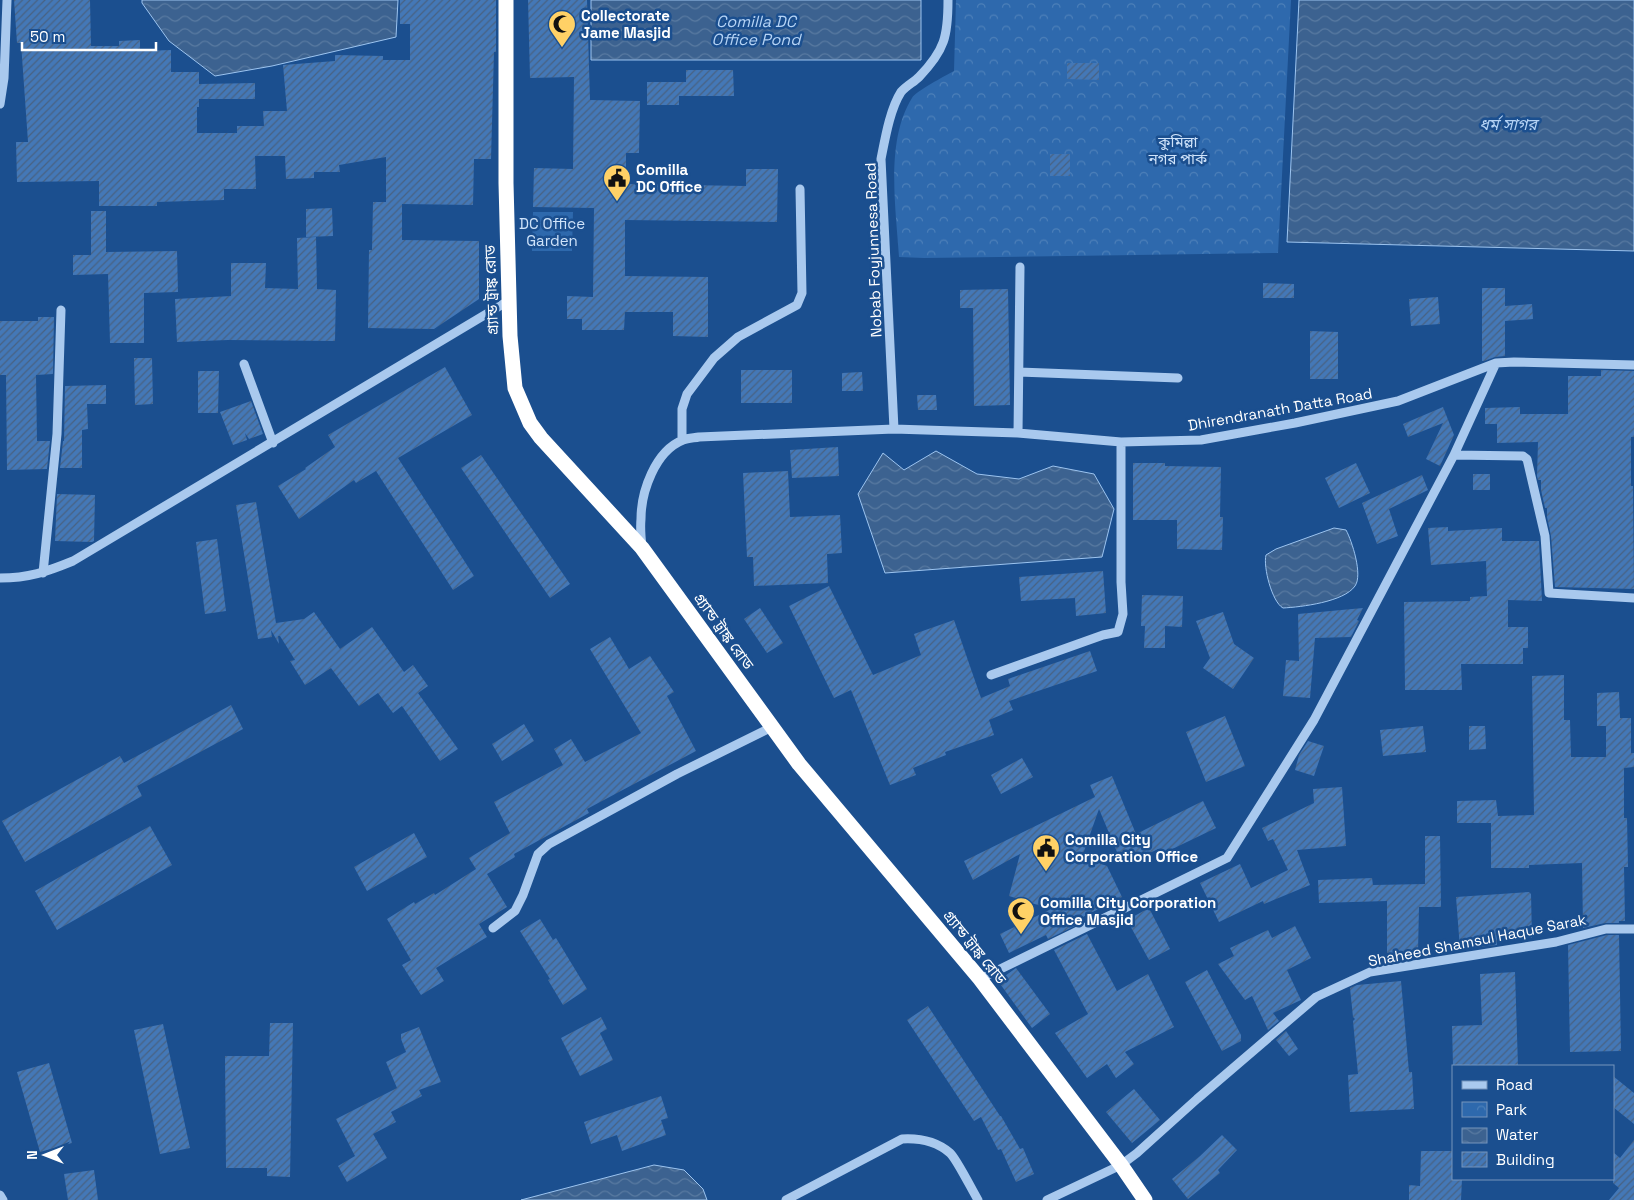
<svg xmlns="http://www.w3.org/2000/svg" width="1634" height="1200" font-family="'Space Grotesk','Noto Sans Bengali',sans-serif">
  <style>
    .green { fill: #2e69ad }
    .park { fill: url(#park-crowns); fill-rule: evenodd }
    .water { fill: url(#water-waves); stroke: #9cc4f0 }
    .building { fill: url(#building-hatch) }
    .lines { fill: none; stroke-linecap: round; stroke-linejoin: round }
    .minor { stroke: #a9c9ee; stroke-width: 9 }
    .highway { stroke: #fff; stroke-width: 15 }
    .labels { text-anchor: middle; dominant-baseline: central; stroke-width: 5; stroke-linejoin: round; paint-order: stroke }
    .poi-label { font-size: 15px; font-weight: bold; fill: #fff; stroke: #1b4f8f; text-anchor: start }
    .park-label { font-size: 15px; fill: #cfe3fa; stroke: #1b4f8f }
    .street-label { font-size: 15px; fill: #fff; stroke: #1b4f8f }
    .water-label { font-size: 16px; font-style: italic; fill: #b5d3f5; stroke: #1b4f8f }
  </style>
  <defs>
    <pattern id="park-crowns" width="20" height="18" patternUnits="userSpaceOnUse" patternTransform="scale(1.25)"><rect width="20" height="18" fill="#2e69ad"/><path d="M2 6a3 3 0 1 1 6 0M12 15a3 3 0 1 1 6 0" fill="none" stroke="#4d80b9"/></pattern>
    <pattern id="water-waves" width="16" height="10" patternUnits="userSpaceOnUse" patternTransform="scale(1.25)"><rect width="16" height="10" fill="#3c6290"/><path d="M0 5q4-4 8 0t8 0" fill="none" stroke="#597aa1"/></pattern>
    <pattern id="building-hatch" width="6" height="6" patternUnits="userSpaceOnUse" patternTransform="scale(1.25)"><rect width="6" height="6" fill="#4478b7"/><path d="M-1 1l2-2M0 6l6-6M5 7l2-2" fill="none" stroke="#486282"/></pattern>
  </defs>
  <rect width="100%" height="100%" fill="#1b4f8f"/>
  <path class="green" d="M533,212h40l-1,39h-40z"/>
  <path class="park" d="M956,0h335l-13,253 -354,5 -25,-1c-3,-48 -14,-116 13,-159 4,-7 33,-22 42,-27zM1067,63h32v16h-32zM1050,154h20l-1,22h-19z"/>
  <path class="water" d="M142,0h256l-2,37 -124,29 -57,10 -46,-35 -27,-38z
    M591,0h330v60h-330z
    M1299,0h335v251l-347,-9z
    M936,451l41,23 42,5 34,-13 41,8 20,35 -12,48 -217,16 -27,-79 25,-41 21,17z
    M1334,528l12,2c6,11 17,45 9,56 -11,16 -54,21 -72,22 -11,-6 -20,-41 -17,-53l10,-6z
    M654,1165l30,5 19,19 4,11h-186z"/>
  <path class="building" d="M14,0h76l1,46h28v-5l21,-1v11l31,-1v22h28v12l56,-1v16h-56v8h-2v26h40v-7h27l-1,-15h24l-4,-46 52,-4v-6l48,1v4h27v-36h-10v-24h96v52h-2l-3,107h-17l-1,46 -71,-1v36l77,1v58l-45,30 -66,-1 1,-78h3l1,-48h13v-45l-47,8 1,7h-26v6l-28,1 -1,-23h-30l1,33h-32v11l-67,2v4h-58v-25l-82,1 -1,-40h12l-7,-99h-4z
    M528,0h59l3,100 50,1 -1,52h-13v31l120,2v-17h32l-1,53 -152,-2v56l83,1v60l-35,-1v-24h-48l-1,18h-42v-11h-15v-23l26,1 1,-89 -61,-1 1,-39 39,1 1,-92 -44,1z
    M1067,63h32v17l-32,-1z
    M686,70h47l1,26h-55v9h-32v-23h39z
    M1050,154h20v22h-20z
    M332,208l1,28 -27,1v-28z
    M91,211h15v41l71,-1 1,41 -34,1v50h-34l-2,-69 -35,1v-20h18z
    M316,237l1,52 19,1 -1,51 -107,-1 -51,2 -2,-43 56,-3v-33h35l-1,25 33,1 -1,-51z
    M1263,283l31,1v14h-31z
    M1482,288h23v18l27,-2 1,15 -28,2v35l-10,1 -11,4h-2z
    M1008,289l2,116 -36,1 -1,-98h-13v-18z
    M1438,297l2,27 -29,2 -2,-27z
    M38,317h16l-1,57 -17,1 1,66h13l-3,28 -40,1 -1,-95h-6v-54h38z
    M1310,331l28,1v47h-28z
    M134,358h18l1,46 -18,1z
    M445,367l27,48 -74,43 76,118 -21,14 -77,-119 -20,12 -2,-3 -55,39 -21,-33 28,-17 -1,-1 30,-21 -7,-12z
    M741,370h51v33h-51z
    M1601,370l33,1v66h-3v49h2l1,103 -79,-2 -4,-51 -4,-19v-9h-2l-4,-18v-10h-3l-1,-4 1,-34 -41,1v-19h-12v-16l35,-1v7h48v-38h33z
    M198,371h21l-1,42h-20z
    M862,372l1,19h-21v-18z
    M106,385v19h-19l1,25 -6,1v38h-22l3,-27h1l1,-55z
    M917,395h19l1,15h-19z
    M251,401l12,33 -14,5 -4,-6 2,7 -14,5 -13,-33z
    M1443,407l11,28 -14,31 -14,-7 17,-36 -35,14 -5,-13z
    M838,447l1,29 -47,2 -2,-28z
    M481,455l89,129 -20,14 -89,-130z
    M1133,463h32v3l56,1 -1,50h3l-1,33 -45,-1v-29h-44z
    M1356,463l14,30 -31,15 -14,-30z
    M788,471l2,46 50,-2 2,38 -15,1 1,29 -74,3 -1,-29h-6l-4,-84z
    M1473,474h17v16h-17z
    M1422,475l6,15 -39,19 9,27 -21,8 -15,-41z
    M57,494l38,1 -1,46 -2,1 -37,-1z
    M256,502l20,121 28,-4 10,-7 26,37 32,-22 32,45 9,-7 15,21 -10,7 40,56 -18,12 -38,-55 -9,7 -15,-20 -19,13 -28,-38 -26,17 -15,-24 5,-1 -15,-24h-2l1,8 -8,-14 1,7 -14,2 -22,-134z
    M1448,527v4l54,-3v13h37l3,60 -34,-1v27h20v21h-5v16h-62l1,26h-57l-1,-88 66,-1v-4l17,-1 -1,-35 -55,4 -3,-37z
    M217,539l9,72 -21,3 -9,-72z
    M1103,571l3,42 -30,3 -1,-18 -54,3 -2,-24z
    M829,586l44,89 48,-20 -7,-21 40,-14 27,78 29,-12 -2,-7 82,-28 7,20 -88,30 4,9 -24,10 5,15 -49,17 1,3 -33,13 3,7 -26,10 -39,-95 -17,8 -45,-92z
    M1142,595l41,1 -1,31 -17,-1v22h-21l1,-22h-4z
    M760,608l23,35 -16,10 -23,-34z
    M1363,608l-6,12 2,1 -8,16 -36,1 -5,60 -27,-2 3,-36 13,1 -1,-47z
    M1223,612l11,32 20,14 -21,31 -30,-21 7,-10 -14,-37z
    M610,637l19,32 21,-13 24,36 -7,4 29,55 -109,58 2,4 -75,41 1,3 -28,17 20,33 -28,17 8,13 -51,31 8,13 -23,14 -19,-30 9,-5 -24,-41 27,-17 1,2 19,-11 1,2 41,-26 -7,-11 41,-25 -16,-31 69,-37 -9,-16 17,-10 14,23 56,-29 -51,-84z
    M1564,675v45h6l1,37h35v-31h-9v-33l22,-1 1,26h11v35h3v14l-10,1v50h3l1,49h-4l1,54h-6v2h-14l-22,5 -1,-65 -53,2v3h-38v-45h-34v-22l39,-1 2,16 36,-1 -2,-139z
    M231,705l12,24 -106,57 5,10 -117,66 -23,-41 118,-65 4,7z
    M1225,716l20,50 -39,16 -20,-50z
    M524,724l10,17 -32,20 -10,-17z
    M1423,726l3,26 -43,4 -3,-26z
    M1469,726h16l1,23 -17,1z
    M1308,741l16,5 -10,30 -19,-6 4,-15z
    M1022,758l11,19 -32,17 -10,-19z
    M1112,776l24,58 67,-33 13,27 -54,26 -3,-5 -37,15 -23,-55 -17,48 25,9 15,31 -43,22 2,4 -33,16 -2,-4 -37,18 -9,-19 51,-25 -42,-13 11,-42 -47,26 -9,-19 131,-64 -5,-12z
    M1342,787l4,59 -49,4 13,35 -46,19 -1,-3 -44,21 -19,-39 40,-19 11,24 37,-18 -15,-31 -5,2 -6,-13 52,-25 -1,-14z
    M150,826l22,39 -115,65 -22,-39z
    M414,833l13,24 -60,34 -13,-24z
    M1425,836h15l1,71h-22l-1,45 -7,1v2h-24v-54l-68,2 -1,-23 54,-2 1,7 52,-1z
    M1529,892l2,2 1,44h-35v7l-37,4 -4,-52z
    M1149,908l21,41 -21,11 -22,-40z
    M540,919l13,21 3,-2 31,51 -24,16 -15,-25 2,-1 -30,-48z
    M1295,926l16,32 -24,12 14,30 -28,13 6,8 -11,9 -16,-34 -7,4 -27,-36 16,-8 -4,-8 38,-18 4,8z
    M1087,934l30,57 31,-17 26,53 -49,25 9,12 -18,14 -9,-14 -20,14 -32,-45 33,-19 -34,-64z
    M1607,935h12l2,116 -51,1 -2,-107z
    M1016,968l34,46 -18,14 -34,-47z
    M1207,970l34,65v6l-19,10 -37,-69z
    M1515,972l3,94h-65l-1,-40 30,-1 -2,-51z
    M1401,981l8,91h3l2,37 -64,3 -2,-37 10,-1 -5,-53 2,-2 -2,-2 -3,-29 7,-3z
    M928,1006l72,110h1l19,33 3,-1 11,26 -18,8 -15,-33 -3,1 -17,-33 -7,4 -67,-101z
    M601,1017l6,12 -7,4 13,27 -33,16 -19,-38z
    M270,1023h23l-3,154 -23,-1v-8h-41l-1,-112h44z
    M163,1024l27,124 -30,6 -26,-124z
    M419,1027l22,55 -22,8 3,6 -31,16 5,10 -23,12 14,24 -40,24 -9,-16 17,-10 -19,-37 61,-31 -11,-26 20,-10 -5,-13v-5z
    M1286,1031l12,18 -9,7 -13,-16z
    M49,1063l23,80 -32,9 -23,-80z
    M1613,1076l21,17v31l-21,-17z
    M1134,1089l26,31 -28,23 -26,-31z
    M661,1096l7,22 -7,2 5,15 -44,16 -5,-16 -26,9 -7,-22z
    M1222,1135l15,15 -19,20 2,3 -32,26 -16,-20 28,-23z
    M1634,1140v60h-25l10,-12 -6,-5v-31l7,6z
    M1421,1151h32v28h9l-1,21h-52v-15l11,1z
    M94,1170l4,30h-30l-4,-26z"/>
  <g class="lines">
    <path class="minor" d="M0,104l4,-26 3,-78
      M244,364l29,79
      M1019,372l159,6
      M894,429l-13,-270c4,-20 9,-50 20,-67 5,-6 13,-10 18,-15 26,-27 29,-41 29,-77
      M1018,433l2,-166
      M682,440v-31l5,-15 27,-36 24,-21 59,-32 5,-12 -2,-104
      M1454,455l69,1 4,3 18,77 4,57 85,5
      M642,547c-1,-9 -2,-18 -1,-28 0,-27 14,-68 42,-79 5,-2 11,-2 16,-3l195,-8 124,4 103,9 80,-2 94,-17 103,-22 98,-38 18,-1 120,3
      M43,573l14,-139 4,-124
      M0,578c29,0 46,-6 73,-17l435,-260
      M991,675l112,-40 15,-3 5,-18 -2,-32v-140
      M493,928l22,-17 8,-16 15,-41 11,-10 128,-70 95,-47
      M980,979l247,-121 87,-138 140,-265 42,-92
      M0,1195l3,5
      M786,1200l116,-61c17,-1 34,2 48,14 6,5 22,37 28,47
      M1047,1200l74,-35 16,-12 60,-54 119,-102 54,-25 186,-30 50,-13h28"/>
    <path class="highway" d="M506,0v183l4,153 5,52 15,35 11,15 101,110 157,216 181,215 141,186 24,35"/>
  </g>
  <defs>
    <g id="mosque-pin" transform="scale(1.4375)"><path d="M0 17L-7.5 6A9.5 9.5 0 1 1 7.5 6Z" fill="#ffd166" stroke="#1b4f8f"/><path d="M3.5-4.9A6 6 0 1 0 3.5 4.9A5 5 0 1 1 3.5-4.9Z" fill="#111"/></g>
    <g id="civic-pin" transform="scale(1.4375)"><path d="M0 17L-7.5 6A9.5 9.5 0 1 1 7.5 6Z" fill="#ffd166" stroke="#1b4f8f"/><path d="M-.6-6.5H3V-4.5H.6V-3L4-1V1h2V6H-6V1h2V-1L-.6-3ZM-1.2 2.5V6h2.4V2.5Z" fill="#111"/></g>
  </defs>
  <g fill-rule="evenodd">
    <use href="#mosque-pin" x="562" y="24"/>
    <use href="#civic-pin" x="617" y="178"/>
    <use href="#civic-pin" x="1046" y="848"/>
    <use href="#mosque-pin" x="1021" y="911"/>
  </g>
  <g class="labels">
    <g class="poi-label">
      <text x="581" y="15">Collectorate<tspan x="581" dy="17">Jame Masjid</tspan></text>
      <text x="636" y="169">Comilla<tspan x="636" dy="17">DC Office</tspan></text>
      <text x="1065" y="839">Comilla City<tspan x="1065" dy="17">Corporation Office</tspan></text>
      <text x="1040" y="902">Comilla City Corporation<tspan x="1040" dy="17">Office Masjid</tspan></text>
    </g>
    <g class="park-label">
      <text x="1178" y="141">কুমিল্লা<tspan x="1178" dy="17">নগর পার্ক</tspan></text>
      <text x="552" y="223">DC Office<tspan x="552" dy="17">Garden</tspan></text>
    </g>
    <g class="street-label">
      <text transform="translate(873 250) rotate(-92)">Nobab Foyjunnesa Road</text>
      <text transform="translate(491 290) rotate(-92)">গ্র্যান্ড ট্রাঙ্ক রোড</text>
      <text transform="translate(1280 409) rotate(-10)">Dhirendranath Datta Road</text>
      <text transform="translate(724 631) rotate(54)">গ্র্যান্ড ট্রাঙ্ক রোড</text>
      <text transform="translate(1477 940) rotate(-11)">Shaheed Shamsul Haque Sarak</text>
      <text transform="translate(975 947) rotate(51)">গ্র্যান্ড ট্রাঙ্ক রোড</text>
    </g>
    <g class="water-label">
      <text x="756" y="21">Comilla DC<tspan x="756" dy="18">Office Pond</tspan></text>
      <text x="1508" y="124">ধর্ম সাগর</text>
    </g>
  </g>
  <rect x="1452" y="1065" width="162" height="115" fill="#1b4f8f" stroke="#7695bc"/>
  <rect x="1462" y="1081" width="25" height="8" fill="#a9c9ee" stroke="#7695bc"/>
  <text x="1496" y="1090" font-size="15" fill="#ffffff">Road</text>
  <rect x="1462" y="1102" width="25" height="15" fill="url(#park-crowns)" stroke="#7695bc"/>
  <text x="1496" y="1115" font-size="15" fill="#ffffff">Park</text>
  <rect x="1462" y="1128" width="25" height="15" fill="url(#water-waves)" stroke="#7695bc"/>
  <text x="1496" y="1140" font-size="15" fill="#ffffff">Water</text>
  <rect x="1462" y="1152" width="25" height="15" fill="url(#building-hatch)" stroke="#7695bc"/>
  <text x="1496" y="1165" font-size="15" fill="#ffffff">Building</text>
  <g transform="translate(45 1155) rotate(270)" stroke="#1b4f8f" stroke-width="4" paint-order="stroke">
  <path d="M0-4L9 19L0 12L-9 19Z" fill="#ffffff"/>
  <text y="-8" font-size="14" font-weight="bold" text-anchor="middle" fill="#ffffff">N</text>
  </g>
  <path d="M22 42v8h134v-8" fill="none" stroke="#ffffff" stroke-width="2.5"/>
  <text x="30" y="42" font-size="15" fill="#ffffff" stroke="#1b4f8f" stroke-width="4" paint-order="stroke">50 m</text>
</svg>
